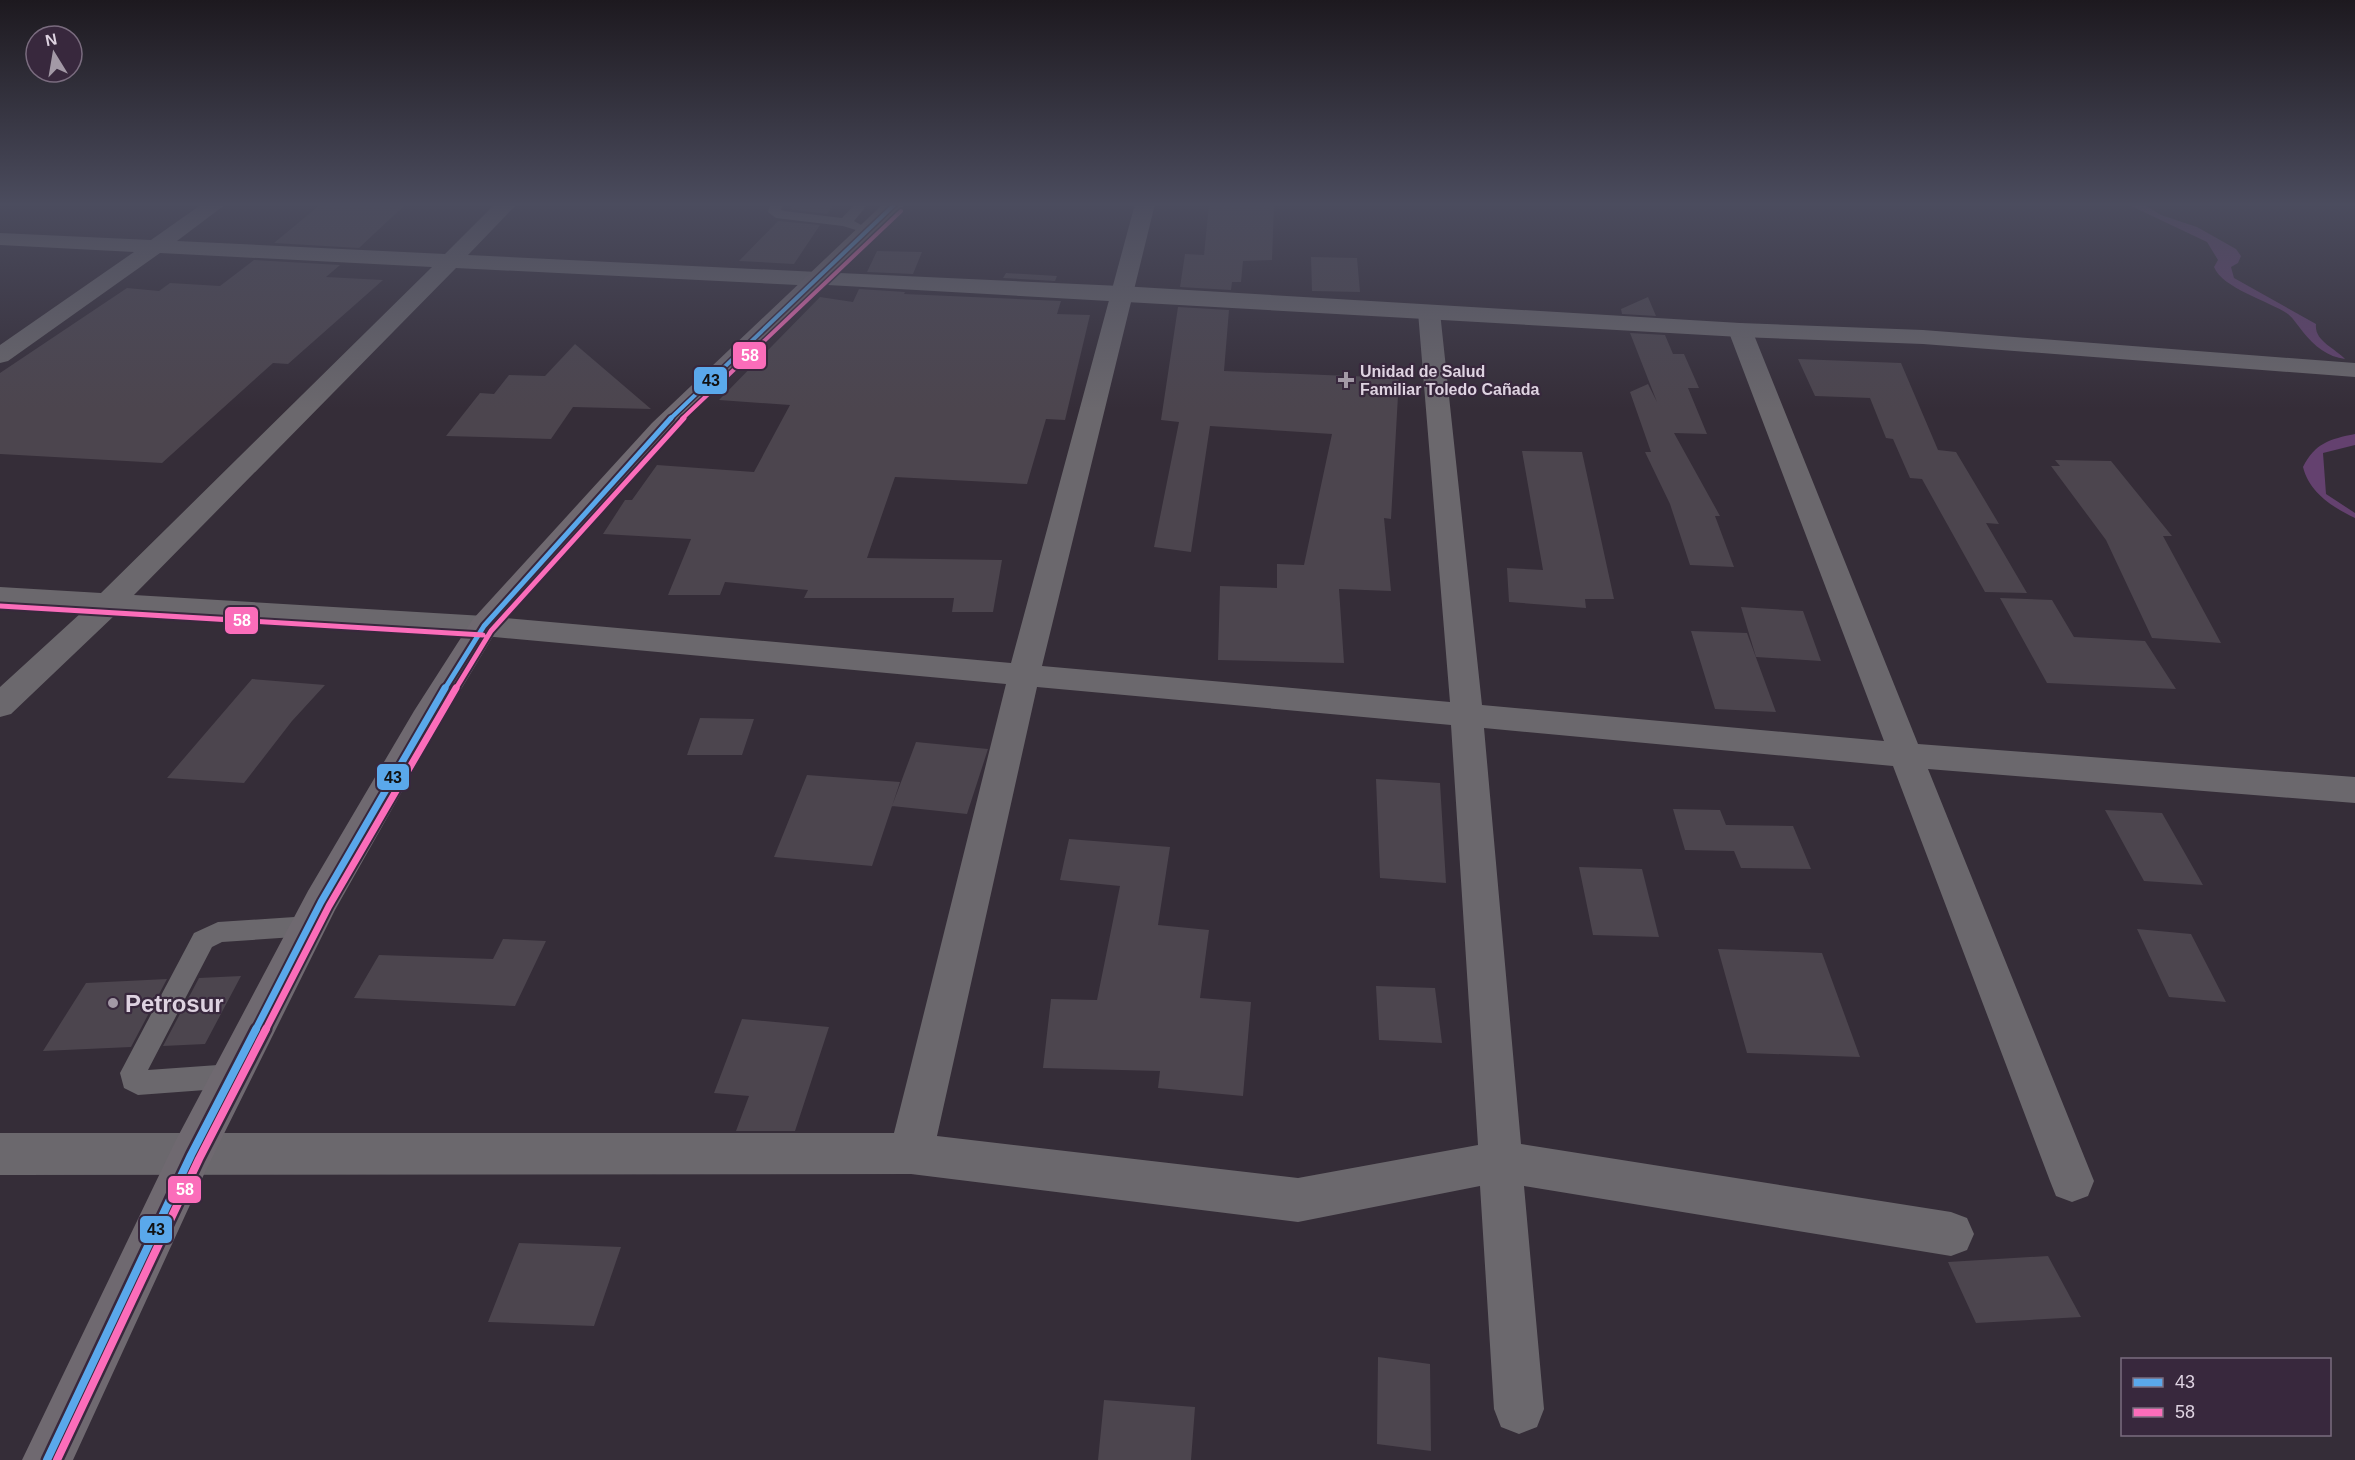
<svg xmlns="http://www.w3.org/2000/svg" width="2355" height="1460" font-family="Helvetica,sans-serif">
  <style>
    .water { fill: #64416f }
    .building { fill: #4c454e }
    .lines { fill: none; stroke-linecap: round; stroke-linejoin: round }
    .service { fill: #6b686d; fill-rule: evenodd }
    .minor { fill: #6b686d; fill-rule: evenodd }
    .tertiary { fill: #6b686d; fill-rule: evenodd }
    .secondary { fill: #6f6970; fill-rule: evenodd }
    .bus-1-far3-casing { stroke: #38283d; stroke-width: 7 }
    .bus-1-far2-casing { stroke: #38283d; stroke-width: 9 }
    .bus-1-far1-casing { stroke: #38283d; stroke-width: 11 }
    .bus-1-casing { stroke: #38283d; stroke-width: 13 }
    .bus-2-far3-casing { stroke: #38283d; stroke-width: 7 }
    .bus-2-far2-casing { stroke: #38283d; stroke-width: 9 }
    .bus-2-far1-casing { stroke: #38283d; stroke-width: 11 }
    .bus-2-casing { stroke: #38283d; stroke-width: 13 }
    .bus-1-far3 { stroke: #5aa8eb; stroke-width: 4 }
    .bus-1-far2 { stroke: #5aa8eb; stroke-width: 5 }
    .bus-1-far1 { stroke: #5aa8eb; stroke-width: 7 }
    .bus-1 { stroke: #5aa8eb; stroke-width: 8 }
    .bus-2-far3 { stroke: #fb6dba; stroke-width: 4 }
    .bus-2-far2 { stroke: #fb6dba; stroke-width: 5 }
    .bus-2-far1 { stroke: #fb6dba; stroke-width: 7 }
    .bus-2 { stroke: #fb6dba; stroke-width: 8 }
    .poi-dot { fill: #a399a6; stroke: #38283d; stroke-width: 2 }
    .labels { text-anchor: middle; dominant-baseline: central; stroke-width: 4.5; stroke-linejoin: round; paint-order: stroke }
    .far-poi-label { font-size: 16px; font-weight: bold; fill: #ded3e1; stroke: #38283d; text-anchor: start }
    .near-poi-label { font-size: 24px; font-weight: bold; fill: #ded3e1; stroke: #38283d; text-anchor: start }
    .line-badge { stroke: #38283d; stroke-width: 2 }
    .badge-label { font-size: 16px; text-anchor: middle; font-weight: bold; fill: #fff }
    .pale-badge-label { font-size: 16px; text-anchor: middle; font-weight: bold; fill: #111 }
  </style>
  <rect width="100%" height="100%" fill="#352d38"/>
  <path class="water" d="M2127,204h16l18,11 36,12 39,22 5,7 -3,7 -7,4 3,11 82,46c-2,17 19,24 29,35 -17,-2 -31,-13 -42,-27 -5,-6 -9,-13 -15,-18 -19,-13 -66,-26 -74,-47l4,-7 -11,-18z
    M2355,434v11l-32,8 3,41 29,19v5c-23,-11 -46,-26 -52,-51 12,-24 27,-28 52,-33z"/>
  <path class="building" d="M321,204h85l-47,44 -85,-5z
    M794,204h40l-7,10 -38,-5z
    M1209,204h65l-2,56 -29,1 -2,21h-9l-1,8 -51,-3 5,-33 19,1z
    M778,221l42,4 -26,39 -55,-3z
    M877,251l45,1 -9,22 -46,-2z
    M1311,257l46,1 3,34 -48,-1z
    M254,260l86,5 -14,12 57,3 -95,84 -15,-1 -111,100 -162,-9v-81l127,-85 32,3 11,-8 50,3z
    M1006,273l51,3 -2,5 -52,-3z
    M859,289l46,3 -1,2 157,7 -4,13 33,1 -25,105 -19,-1 -19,65 -132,-7 -28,81 135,2 -9,52h-41l2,-14h-150l4,-8 -83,-8 -5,13h-52l23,-56 -88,-5 22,-34h7l25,-35 97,7 36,-67 -71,-5 101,-103 33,5z
    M1648,297l8,19 -34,-2 -1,-5z
    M1178,307l51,3 -5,61 175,7 -8,141 -7,-1 7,73 -52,-2 5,74 -126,-3 2,-74 57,2v-24l27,1 28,-131 -122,-8 -19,126 -37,-5 25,-125 -18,-2z
    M1630,333l35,2 8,19h11l15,34h-11l19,46 -33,-1 46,83h-5l19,51 -44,-2 -20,-61 -25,-52h6l-21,-60 18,-8 9,18z
    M575,344l76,65 -78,-2 -22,32 -105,-3 34,-43 14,1 15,-19 36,1z
    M1798,359l103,4 37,87 18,2 43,72 -13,-1 41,70 -42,-1 -63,-113 -12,-1 -17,-39 -7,-1 -16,-40 -55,-2z
    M1522,451l60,1 32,147h-29l1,9 -77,-6 -2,-34 36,2z
    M2055,460l56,1 61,75h-9l58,107 -69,-5 -46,-98 -55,-74h9z
    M2000,598l52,2 22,37 71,4 31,48 -129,-6z
    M1741,607l62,4 18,50 -65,-4z
    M1691,631l56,2 29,79 -61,-3z
    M252,679l73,6 -33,36 -48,62 -77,-5z
    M700,718l54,1 -12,36h-55z
    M916,742l72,7 -21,65 -75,-8z
    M807,775l93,7 -28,84 -98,-9z
    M1376,779l64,4 6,100 -66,-5z
    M1673,809l47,1 6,15 67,1 18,43 -70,-1 -7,-17 -49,-1z
    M2105,810l57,3 41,72 -59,-4z
    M1069,839l101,8 -12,78 51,5 -9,68 51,4 -8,94 -85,-8 2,-17 -117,-3 8,-69 46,1 23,-114 -60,-6z
    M1579,867l63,2 17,68 -66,-2z
    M2137,929l54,5 35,68 -57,-5z
    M503,939l43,2 -31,65 -161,-8 25,-43 114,4z
    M1718,949l104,4 38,104 -113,-4z
    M241,976l-36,68 -42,2 36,-68z
    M167,979l-36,68 -88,4 43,-68z
    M1376,986l59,2 7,55 -63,-3z
    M742,1019l87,8 -34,104h-59l13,-35 -35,-3z
    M519,1243l102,4 -27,79 -106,-4z
    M2048,1256l33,61 -105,6 -28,-61z
    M1378,1357l52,7 1,87 -54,-7z
    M1104,1400l91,7 -4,53h-93z"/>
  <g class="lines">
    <path class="service" d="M770,204h13l-2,6 3,1 58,7 13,-14h13l-14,17 9,5 -7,4 -13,-4 -67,-8 -8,-6z
      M309,916l9,3 3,7 -3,7 -9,3 -87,6 -10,5 -64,123 84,-6 9,4 4,8 -4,8 -9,4 -94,7 -14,-7 -4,-15 74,-140 24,-11z"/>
    <path class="minor" d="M202,204h24l-49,37 268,13 50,-50h22l-49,51 350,17 8,2 3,5 -3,5 -8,2 -362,-18 -322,327 350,21 527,47 124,-459h20l-113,462 408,36 -32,-390 3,-5 8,-2 8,2 3,5 42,393 402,36 -156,-411 4,-5 8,-2 8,2 4,5 166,414 437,33v26l-427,-34 166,412 -6,15 -16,6 -16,-6 -6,-15 -157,-415 -409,-38 37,416 430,68 16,6 7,16 -7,16 -16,6 -427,-70 20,223 -7,18 -18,7 -18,-7 -7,-18 -14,-223 -182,36 -387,-48 -911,1v-42h894l112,-449 -522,-48 -368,-22 -105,100 -11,3v-30l82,-75 -82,-5v-20l101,6 331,-326 -272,-14 -152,108 -8,2v-18l134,-93 -134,-7v-12l151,7zM1037,687l414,38 27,420 -180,33 -361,-42z"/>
    <path class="tertiary" d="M818,272l303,14 619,37 183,7 432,33v14l-432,-33 -183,-7 -930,-53 -3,-5 3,-5z"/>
    <path class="secondary" d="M883,204h22l-235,229 -175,200 -55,91 -105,186 -129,260 -133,290h-51l154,-320 132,-249 106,-180 59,-92 179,-196z"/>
    <g class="bus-1-far3-casing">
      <path id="bus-1-far3" d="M670,419l225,-215"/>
    </g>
    <g class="bus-1-far2-casing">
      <path id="bus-1-far2" d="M444,690l40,-64 187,-208"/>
    </g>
    <g class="bus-1-far1-casing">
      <path id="bus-1-far1" d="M255,1031l66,-129 124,-214"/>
    </g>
    <g class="bus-1-casing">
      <path id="bus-1" d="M47,1460l144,-305 65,-126"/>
    </g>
    <g class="bus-2-far3-casing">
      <path id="bus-2-far3" d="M682,419l219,-208"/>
    </g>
    <g class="bus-2-far2-casing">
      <path id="bus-2-far2" d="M0,606l483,29
        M455,690l36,-59 193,-213"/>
    </g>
    <g class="bus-2-far1-casing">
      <path id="bus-2-far1" d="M265,1031l64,-125 127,-218"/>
    </g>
    <g class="bus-2-casing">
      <path id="bus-2" d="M57,1460l142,-301 67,-130"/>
    </g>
    <use href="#bus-1-far3" class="bus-1-far3"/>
    <use href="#bus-1-far2" class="bus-1-far2"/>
    <use href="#bus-1-far1" class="bus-1-far1"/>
    <use href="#bus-1" class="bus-1"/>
    <use href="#bus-2-far3" class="bus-2-far3"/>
    <use href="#bus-2-far2" class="bus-2-far2"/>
    <use href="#bus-2-far1" class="bus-2-far1"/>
    <use href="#bus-2" class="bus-2"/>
  </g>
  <linearGradient id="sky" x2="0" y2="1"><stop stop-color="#1d191f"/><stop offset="0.5" stop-color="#4b4c5e"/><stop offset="1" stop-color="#4b4c5e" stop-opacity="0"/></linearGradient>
  <rect width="2355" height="409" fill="url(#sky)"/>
  <g class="poi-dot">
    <path d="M1343 371h6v6h6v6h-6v6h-6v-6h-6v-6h6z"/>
    <circle cx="113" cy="1003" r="6"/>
  </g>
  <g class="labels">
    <g class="far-poi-label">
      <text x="1360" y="371">Unidad de Salud<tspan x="1360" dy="18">Familiar Toledo Cañada</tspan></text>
    </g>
    <g class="near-poi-label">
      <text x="125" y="1003">Petrosur</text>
    </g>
  </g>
  <g class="line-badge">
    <rect x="732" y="341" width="35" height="29" rx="6" fill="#fb6dba"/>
    <rect x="693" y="366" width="35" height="29" rx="6" fill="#5aa8eb"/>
    <rect x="224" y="606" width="35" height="29" rx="6" fill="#fb6dba"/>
    <rect x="376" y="763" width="34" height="28" rx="6" fill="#5aa8eb"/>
    <rect x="167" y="1175" width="35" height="29" rx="6" fill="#fb6dba"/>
    <rect x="139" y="1215" width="34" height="29" rx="6" fill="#5aa8eb"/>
  </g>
  <g class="badge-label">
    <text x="750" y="361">58</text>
    <text x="242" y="626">58</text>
    <text x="185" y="1195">58</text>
  </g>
  <g class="pale-badge-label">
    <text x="711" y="386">43</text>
    <text x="393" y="783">43</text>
    <text x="156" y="1235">43</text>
  </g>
  <rect x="2121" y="1358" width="210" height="78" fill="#38283d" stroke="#7a6c7f" stroke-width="1.5"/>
  <rect x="2133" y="1378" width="30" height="9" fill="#5aa8eb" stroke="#7a6c7f" stroke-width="1.5"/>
  <text x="2175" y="1388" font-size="18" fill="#ded3e1">43</text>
  <rect x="2133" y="1408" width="30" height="9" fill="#fb6dba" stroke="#7a6c7f" stroke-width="1.5"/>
  <text x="2175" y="1418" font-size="18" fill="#ded3e1">58</text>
  <g transform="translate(54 54) rotate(349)"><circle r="28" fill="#38283d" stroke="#7a6c7f" stroke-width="1.5"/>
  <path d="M0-4.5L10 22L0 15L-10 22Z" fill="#a399a6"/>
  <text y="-9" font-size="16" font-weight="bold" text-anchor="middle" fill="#ded3e1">N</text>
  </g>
</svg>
